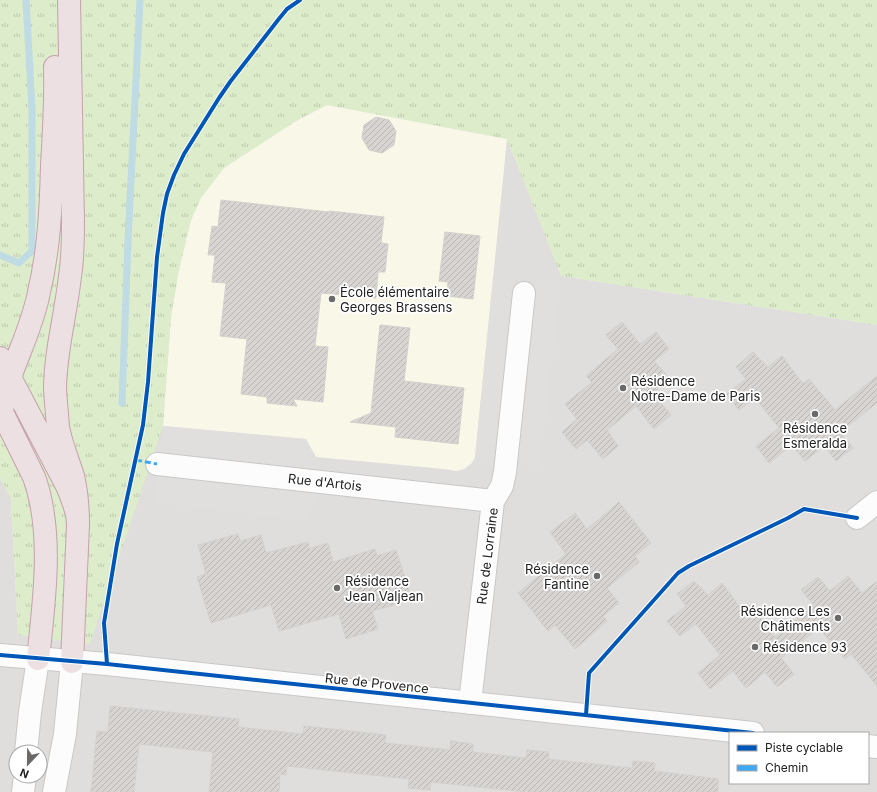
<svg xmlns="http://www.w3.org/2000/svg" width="877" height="792" font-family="Inter,sans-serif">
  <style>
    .residential { fill: #dfdedc; fill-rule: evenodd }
    .education { fill: #f8f7e8 }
    .grass { fill: url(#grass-tufts) }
    .parking { fill: #e0dfde }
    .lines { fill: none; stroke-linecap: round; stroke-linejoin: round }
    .stream { stroke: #bfdbe3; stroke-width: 7 }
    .building { fill: url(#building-hatch); stroke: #d3d0cc }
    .minor-casing { stroke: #c9c8c7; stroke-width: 24 }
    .tertiary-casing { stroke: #c9c8c7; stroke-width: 24 }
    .motorway-casing { stroke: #c5a2ac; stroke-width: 24 }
    .minor { stroke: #fdfcfc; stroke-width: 22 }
    .tertiary { stroke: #fdfcfc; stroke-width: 22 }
    .motorway { stroke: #ece0e2; stroke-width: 22 }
    .quiet { stroke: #3fa9f5; stroke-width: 3; stroke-dasharray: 6 3; stroke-linecap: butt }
    .cycleway-casing { stroke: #fff; stroke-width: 6 }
    .cycleway { stroke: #0057b8; stroke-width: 4 }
    .poi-dot { fill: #6a6968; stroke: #fff; stroke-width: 1.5 }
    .labels { text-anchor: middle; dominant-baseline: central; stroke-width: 3.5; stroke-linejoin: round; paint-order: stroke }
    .poi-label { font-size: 13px; fill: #222; stroke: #fff; text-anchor: start }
    .street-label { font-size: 13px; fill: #222; stroke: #fff }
  </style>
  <defs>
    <pattern id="grass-tufts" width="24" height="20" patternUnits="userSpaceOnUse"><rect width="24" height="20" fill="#ddeccb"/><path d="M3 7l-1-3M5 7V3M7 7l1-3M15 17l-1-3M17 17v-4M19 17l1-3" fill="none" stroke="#bdcaae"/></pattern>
    <pattern id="building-hatch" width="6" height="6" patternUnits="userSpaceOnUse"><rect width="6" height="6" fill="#d7d4d2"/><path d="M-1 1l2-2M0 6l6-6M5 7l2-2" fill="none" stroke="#b8b6b4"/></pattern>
  </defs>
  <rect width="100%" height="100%" fill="#f0eeeb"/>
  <path class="residential" d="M507,139l55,137 315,49v467h-877v-314l11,20 7,137 145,-209 8,-109zM730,733h138v50h-138zM16,752h24v24h-24z"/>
  <path class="education" d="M327,105l180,34 -32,318 -3,6 -8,6 -7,2 -13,-2 -128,-12 -11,-18 -142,-13 8,-109 8,-47 12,-50 10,-22 23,-30 72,-47z"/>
  <path class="grass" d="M0,0h877v325l-316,-49 -54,-137 -180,-34 -31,16 -72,47 -23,30 -10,22 -12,50 -8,47 -8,109 -73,218 -72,-9 -7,-137 -11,-20z"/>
  <path class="parking" d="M493,280l67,8 -20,178 -65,-9z
    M163,426l143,13 10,18 -2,47 -10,16 -149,-18z"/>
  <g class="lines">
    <path class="stream" d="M0,255l19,8 13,-12v-142l-6,-109
      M122,403l6,-162 12,-241"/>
  </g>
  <path class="building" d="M376,117l13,3 7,11 -2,14 -12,8 -13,-3 -7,-12 2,-13z
    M221,200l108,12v-1l55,6 -3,26 7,1 -3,28h-7l-2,26 -55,-5 -6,53 13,1 -5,55 -30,-3 4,7 -30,-3v-6l-26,-3 6,-55 -27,-3 6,-53 -14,-1 3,-27h-7l4,-29 6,1z
    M445,232l35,4 -7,63 -26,-3 1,-14 -9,-1z
    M622,322l18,22 16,-12 13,17 -15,12 16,18 -17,14 18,22 -17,14 -18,-23 -29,24 11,16 -15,13 -16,-19 -11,9 -14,-17 15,-13 -12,-15 27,-22 -6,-6 32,-27 -12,-14z
    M380,325l30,3 -6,53 60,7 -6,56 -63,-7 1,-10 -46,-5 21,-9z
    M753,352l15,15 14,-11 21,28 6,-5 26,31 42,-34v27l-37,29 13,16 -17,13 -12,-15 -19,15 -13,-16 -23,18 -13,-17 23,-18 -24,-30 -16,12 -13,-16 20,-15 -10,-12z
    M619,502l32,41 -16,13 4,6 -32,26 12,15 -16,13 4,5 -32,28 -20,-24 -7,6 -30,-38 48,-39 -16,-22 25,-19 12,16z
    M238,534l2,7 21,-6 5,18 42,-11 1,7 19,-6 5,19 42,-13 2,7 19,-6 16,50 -40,11 6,18 -32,10 -7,-25 -60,17 -8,-26 -60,18 -14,-46 9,-3 -8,-29z
    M848,576l14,17 15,-12v105l-26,-32 -6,5 -26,-31 -38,30 13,16 -17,13 -12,-15 -19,16 -13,-17 -23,18 -12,-16 22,-18 -24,-31 -16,12 -13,-15 19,-15 -9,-12 17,-13 14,14 14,-12 21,28 7,-6 25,32 39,-32 -13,-15 17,-13 12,14z
    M110,706l67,7 62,6 -1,8 65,7 1,-8 82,9 -1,8 65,7 1,-9 22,3v8l26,3 27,3 1,-8 22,2 -1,7 84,9 1,-7 22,2 -1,8 64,8v13h-192l-95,-10 -1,8 -22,-2 1,-9 -122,-13 -1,9 -6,-1 -1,18h-70l4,-40 -74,-8 -5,48h-43l6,-61 11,1z"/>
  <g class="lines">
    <g class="minor-casing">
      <path id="minor" d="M157,464l336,37
        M857,518l20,-16
        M0,655l107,9 646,69
        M470,703l23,-202 9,-15 3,-14 19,-179
        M868,746l9,1"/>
    </g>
    <g class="tertiary-casing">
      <path id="tertiary" d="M26,752l4,-40 8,-53
        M23,792l2,-16
        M54,792l11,-58 7,-72"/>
    </g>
    <g class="motorway-casing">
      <path id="motorway" d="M69,0l4,221c0,18 0,37 -3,55 -4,38 -15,76 -15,114 1,12 2,25 3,37 3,17 10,33 15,49 4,17 5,32 5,49
        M0,358l68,130 6,16 3,10 1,11 -6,137
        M0,408l34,69c20,55 10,125 4,182
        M2,411c3,-24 13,-47 22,-70 6,-16 12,-32 15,-49 10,-42 12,-85 13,-127 2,-33 4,-65 3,-98"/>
    </g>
    <use href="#minor" class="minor"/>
    <use href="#tertiary" class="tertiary"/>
    <use href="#motorway" class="motorway"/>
    <path class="quiet" d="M136,460l21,4"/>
    <g class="cycleway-casing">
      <path id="cycleway" d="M0,655l107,9 646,69
        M107,664l-3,-41 13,-79 26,-119 5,-43 9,-125 6,-44 4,-19 7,-19 10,-21 35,-56 11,-16 48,-62 9,-11 13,-9
        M586,715l3,-42 89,-100 11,-7 99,-48 16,-9 53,9"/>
    </g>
    <use href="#cycleway" class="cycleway"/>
  </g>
  <g class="poi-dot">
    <circle cx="332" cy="299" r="4"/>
    <circle cx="623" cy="388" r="4"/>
    <circle cx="815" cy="414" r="4"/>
    <circle cx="597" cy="576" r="4"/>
    <circle cx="337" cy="588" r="4"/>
    <circle cx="838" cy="618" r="4"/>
    <circle cx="755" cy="647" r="4"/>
  </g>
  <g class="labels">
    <g class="poi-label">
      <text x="340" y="292">École élémentaire<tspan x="340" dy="15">Georges Brassens</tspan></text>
      <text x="631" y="381">Résidence<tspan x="631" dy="15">Notre-Dame de Paris</tspan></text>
      <text x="815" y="428" text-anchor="middle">Résidence<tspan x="815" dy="15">Esmeralda</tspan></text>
      <text x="589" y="569" text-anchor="end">Résidence<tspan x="589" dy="15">Fantine</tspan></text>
      <text x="345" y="581">Résidence<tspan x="345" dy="15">Jean Valjean</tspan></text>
      <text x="830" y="611" text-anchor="end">Résidence Les<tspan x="830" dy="15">Châtiments</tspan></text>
      <text x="763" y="647">Résidence 93</text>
    </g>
    <g class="street-label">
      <text transform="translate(325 482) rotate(6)">Rue d'Artois</text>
      <text transform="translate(487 556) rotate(-83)">Rue de Lorraine</text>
      <text transform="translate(377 683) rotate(6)">Rue de Provence</text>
    </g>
  </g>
  <rect x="729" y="732" width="140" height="52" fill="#ffffff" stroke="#a7a7a7"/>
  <rect x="737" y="745" width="20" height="6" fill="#0057b8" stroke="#a7a7a7"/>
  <text x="765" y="752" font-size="12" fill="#222222">Piste cyclable</text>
  <rect x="737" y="765" width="20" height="6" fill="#3fa9f5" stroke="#a7a7a7"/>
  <text x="765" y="772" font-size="12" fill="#222222">Chemin</text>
  <g transform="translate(28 764) rotate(202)"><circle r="19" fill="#ffffff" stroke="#a7a7a7"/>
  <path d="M0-3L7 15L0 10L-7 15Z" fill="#6a6968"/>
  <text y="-6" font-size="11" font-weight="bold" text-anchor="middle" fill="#222222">N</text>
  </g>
</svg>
